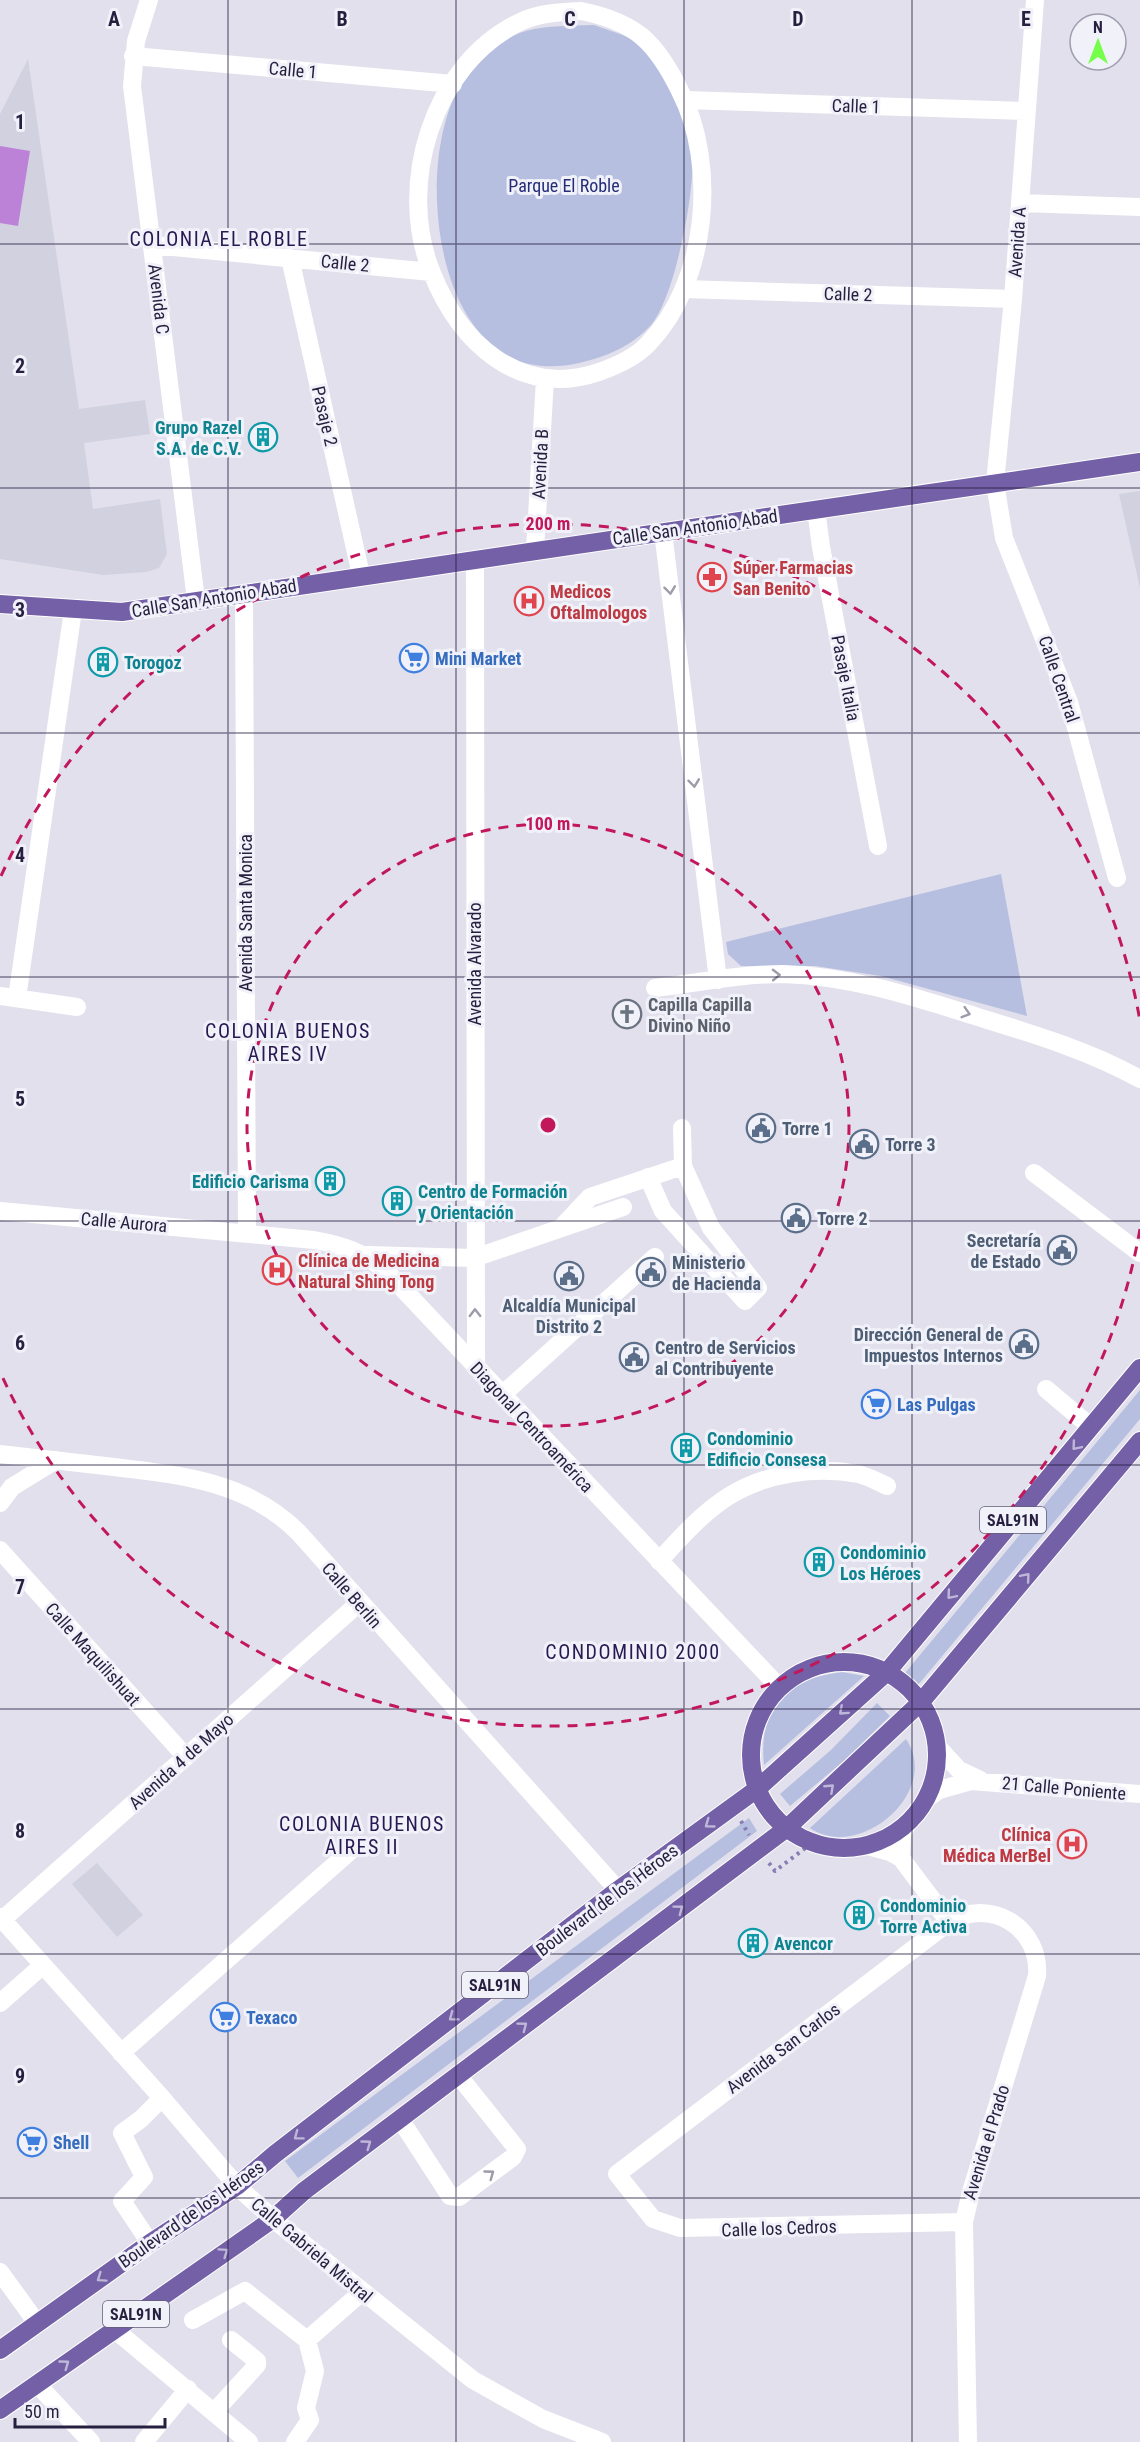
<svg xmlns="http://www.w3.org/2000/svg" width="1140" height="2442" font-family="'Roboto Condensed',sans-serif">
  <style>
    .built { fill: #d2d1e0 }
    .green { fill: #b6bfe0 }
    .water { fill: #bc82d7 }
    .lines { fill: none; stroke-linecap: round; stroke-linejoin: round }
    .major-casing { stroke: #fff; stroke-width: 20 }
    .path { stroke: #887db3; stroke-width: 4; stroke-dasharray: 3 4.5; stroke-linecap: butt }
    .minor { stroke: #fff; stroke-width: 18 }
    .major { stroke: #7360a6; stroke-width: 18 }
    .oneway { stroke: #9e9aa9 }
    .oneway2 { stroke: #bfb7d8 }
    .grid { fill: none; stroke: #271f3f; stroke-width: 1.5; stroke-opacity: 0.55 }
    .ring { fill: none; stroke: #c2185b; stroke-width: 3; stroke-dasharray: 10 8 }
    .labels { text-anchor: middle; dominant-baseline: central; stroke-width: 6; stroke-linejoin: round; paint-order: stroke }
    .shield { fill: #f1f1f9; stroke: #645e77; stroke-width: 1.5 }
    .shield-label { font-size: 16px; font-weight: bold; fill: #271f3f }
    .street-label { font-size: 18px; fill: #271f3f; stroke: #f1f1f9 }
    .park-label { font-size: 18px; fill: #252d79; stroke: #f1f1f9 }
    .culture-label { font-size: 18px; font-weight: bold; fill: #0d838f; stroke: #f1f1f9; text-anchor: start }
    .health-label { font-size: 18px; font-weight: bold; fill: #be3a42; stroke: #f1f1f9; text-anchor: start }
    .shop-label { font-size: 18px; font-weight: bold; fill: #366cbe; stroke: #f1f1f9; text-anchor: start }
    .worship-label { font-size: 18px; font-weight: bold; fill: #5b616d; stroke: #f1f1f9; text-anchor: start }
    .service-label { font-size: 18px; font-weight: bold; fill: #4e5e75; stroke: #f1f1f9; text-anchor: start }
    .neighbourhood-label { font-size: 20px; letter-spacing: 1.5px; fill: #291953; stroke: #f1f1f9 }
    .grid-label { font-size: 20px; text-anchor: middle; font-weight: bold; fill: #271f3f; stroke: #f1f1f9; stroke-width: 6; stroke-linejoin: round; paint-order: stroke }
    .centre { fill: #c2185b; stroke: #f1f1f9; stroke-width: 3 }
    .ring-label { font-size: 18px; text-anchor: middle; font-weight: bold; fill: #c2185b; stroke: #f1f1f9; stroke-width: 6; stroke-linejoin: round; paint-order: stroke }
  </style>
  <rect width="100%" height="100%" fill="#e1e0ec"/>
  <path class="built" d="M28,59l51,350 66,-9 5,34 -66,9 9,66 67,-10 7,55 -8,14 -13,4 -43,3 -103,-16v-445z
    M1140,491v97l-21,-94z
    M97,1863l46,52 -26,22 -45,-53z"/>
  <path class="green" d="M594,25c19,7 46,14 61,29 6,7 9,22 13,31 7,18 19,39 23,58 8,36 -16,155 -40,182 -19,21 -45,32 -72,38 -101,23 -139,-79 -142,-162 -2,-67 16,-148 89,-170 21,-6 46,-5 68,-6z
    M1001,874l26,142 -146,-40 -66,-10h-74l-13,-12 -2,-12z
    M1140,1390v29l-222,266 -13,-12z
    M842,1672l22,4 -100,89c-6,-56 22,-86 78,-93z
    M877,1703l13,13 -45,44 -55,46 -10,-12 51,-44z
    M906,1739c36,53 -47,123 -96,89z
    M749,1818l8,13 -459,347 -13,-17z"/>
  <path class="water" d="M0,146l30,5 -12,75 -18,-3z"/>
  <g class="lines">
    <g class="major-casing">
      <path id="major" d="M0,604l122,8 1018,-150
        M751 1755a93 93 0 1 1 186 0a93 93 0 1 1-186 0Z
        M0,2350l150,-107 87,-57 38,-32 343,-264 139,-101 130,-117 253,-304
        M0,2410l273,-191 31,-28 483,-363 134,-126 219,-261"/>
    </g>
    <path class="path" d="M741,1821l8,14
      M769,1863l6,8 37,-28"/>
    <path class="minor" d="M149,0l-13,41 -4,45 64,514
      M1035,0l-22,299 -18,184 9,55 65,164 48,176
      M581,11c55,11 75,31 99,80 38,74 28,191 -32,253 -12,13 -32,22 -49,28 -79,27 -139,-29 -167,-99 -36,-87 0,-209 88,-251 19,-9 40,-10 61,-11z
      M133,56l320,28
      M685,100l342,11
      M1020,203l120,4
      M152,245l279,27
      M290,258l71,317
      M683,289l330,10
      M816,509l5,38 57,299
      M663,532l55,448
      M535,550l10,-171
      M475,560l1,807
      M244,593l3,641
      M655,988c42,-5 85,-14 128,-14 68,2 131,23 195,43 55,17 112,34 162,62
      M0,996l77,11
      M17,998l56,-388
      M1034,1173l106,80
      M648,1177l15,34 82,90 13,-13 -47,-60 -28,-62 -1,-38
      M0,1211l314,29c29,5 48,12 71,30l395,418
      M561,1228l29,-31 93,-31
      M367,1255l107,3 149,-51
      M1046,1389l45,38
      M503,1394l152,-137
      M0,1454c38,4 76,9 114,13 68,8 135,15 185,66l319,357
      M0,1503l12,-16 44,-27
      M0,1550l186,207
      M659,1561c22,-24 43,-48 70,-65 37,-23 87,-30 129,-22 10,2 20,8 29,12
      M937,1746l22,24 21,10
      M926,1799l13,-9 32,-9 169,13
      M864,1845l26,7 11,6 48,64
      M901,1858l1,-24 6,-11
      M0,1917l162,181 75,88 36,33 200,161 70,39 59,23
      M2,1920l357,-317
      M0,2003l43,-38
      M121,2053l235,-207
      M400,2119l50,77 9,1 54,-40 4,-8 -59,-74
      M964,2222l-284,6 -27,-9 -36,-45 332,-252c41,-25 92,5 88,54l-66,216 -7,30 4,220
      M150,2243l-28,-42 22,-24 -22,-44 19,-14 21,-21
      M0,2272l37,51
      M193,2320l52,-29 62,49 8,31 -9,37 4,12 -15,22
      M114,2329l135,113
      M307,2340l55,-48
      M37,2384l54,58
      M214,2412l43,-47v-4l-26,-21
      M144,2442l44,-53"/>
    <use href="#major" class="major"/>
  </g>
  <defs><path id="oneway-chevron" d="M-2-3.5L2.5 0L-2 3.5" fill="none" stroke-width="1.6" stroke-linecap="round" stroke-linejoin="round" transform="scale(1.5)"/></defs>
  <g class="oneway">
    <use href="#oneway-chevron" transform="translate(670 590) rotate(83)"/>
    <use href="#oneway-chevron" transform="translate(694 783) rotate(83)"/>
    <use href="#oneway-chevron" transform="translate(776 975) rotate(-1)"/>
    <use href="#oneway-chevron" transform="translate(966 1013) rotate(17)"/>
    <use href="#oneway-chevron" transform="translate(475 1313) rotate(-91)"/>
    <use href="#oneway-chevron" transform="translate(490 2174) rotate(-36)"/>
  </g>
  <g class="oneway2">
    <use href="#oneway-chevron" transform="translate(1076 1446) rotate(130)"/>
    <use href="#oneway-chevron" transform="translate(1026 1577) rotate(-50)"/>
    <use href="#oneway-chevron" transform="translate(951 1595) rotate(130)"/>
    <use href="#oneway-chevron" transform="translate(843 1711) rotate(138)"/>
    <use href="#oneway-chevron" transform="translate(830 1788) rotate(-43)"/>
    <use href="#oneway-chevron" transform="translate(709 1824) rotate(144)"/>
    <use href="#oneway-chevron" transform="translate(679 1909) rotate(-37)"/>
    <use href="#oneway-chevron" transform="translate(453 2017) rotate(143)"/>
    <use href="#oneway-chevron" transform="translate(523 2026) rotate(-37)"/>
    <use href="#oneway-chevron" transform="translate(298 2136) rotate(143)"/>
    <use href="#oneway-chevron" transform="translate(367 2144) rotate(-36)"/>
    <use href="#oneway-chevron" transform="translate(224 2252) rotate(-35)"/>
    <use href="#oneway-chevron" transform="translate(101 2278) rotate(145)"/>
    <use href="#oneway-chevron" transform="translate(65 2364) rotate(-36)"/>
  </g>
  <path class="grid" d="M228,0v2442M456,0v2442M684,0v2442M912,0v2442M0,244h1140M0,488h1140M0,733h1140M0,977h1140M0,1221h1140M0,1465h1140M0,1709h1140M0,1954h1140M0,2198h1140"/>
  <g class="ring">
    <circle cx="548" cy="1125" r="301"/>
    <path d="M1140 1229A601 601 0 0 1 1 1374M1 876A601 601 0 0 1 1140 1021"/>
  </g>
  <defs>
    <g id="building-ring" transform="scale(1.5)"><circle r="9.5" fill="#f1f1f9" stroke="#0f9aa8" stroke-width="1.5"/><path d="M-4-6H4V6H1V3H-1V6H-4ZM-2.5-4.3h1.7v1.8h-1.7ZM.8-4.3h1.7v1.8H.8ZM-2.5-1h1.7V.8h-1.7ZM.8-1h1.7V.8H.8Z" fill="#0f9aa8"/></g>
    <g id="pharmacy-ring" transform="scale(1.5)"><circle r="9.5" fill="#f1f1f9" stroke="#e0444e" stroke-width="1.5"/><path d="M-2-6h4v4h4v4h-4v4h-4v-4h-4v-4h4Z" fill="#e0444e"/></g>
    <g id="hospital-ring" transform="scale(1.5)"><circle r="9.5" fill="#f1f1f9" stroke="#e0444e" stroke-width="1.5"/><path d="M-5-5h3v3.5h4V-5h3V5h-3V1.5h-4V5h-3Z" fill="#e0444e"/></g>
    <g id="supermarket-ring" transform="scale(1.5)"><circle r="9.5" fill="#f1f1f9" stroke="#3f7fe0" stroke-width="1.5"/><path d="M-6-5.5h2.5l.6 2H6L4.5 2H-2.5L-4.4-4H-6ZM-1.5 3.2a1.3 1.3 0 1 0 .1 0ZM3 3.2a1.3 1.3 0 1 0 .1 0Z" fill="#3f7fe0"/></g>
    <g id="church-ring" transform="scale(1.5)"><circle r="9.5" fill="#f1f1f9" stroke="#6b7280" stroke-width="1.5"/><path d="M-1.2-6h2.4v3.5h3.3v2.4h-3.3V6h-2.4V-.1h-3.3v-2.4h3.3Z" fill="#6b7280"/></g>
    <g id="civic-ring" transform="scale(1.5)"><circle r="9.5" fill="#f1f1f9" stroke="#5c6f8a" stroke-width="1.5"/><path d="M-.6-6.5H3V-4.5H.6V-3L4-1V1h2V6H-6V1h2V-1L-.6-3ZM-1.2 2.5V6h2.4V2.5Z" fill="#5c6f8a"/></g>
  </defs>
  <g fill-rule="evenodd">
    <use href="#building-ring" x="263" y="437"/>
    <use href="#pharmacy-ring" x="712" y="577"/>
    <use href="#hospital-ring" x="529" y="601"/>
    <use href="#supermarket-ring" x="414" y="658"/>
    <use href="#building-ring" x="103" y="662"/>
    <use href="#church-ring" x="627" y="1014"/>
    <use href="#civic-ring" x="761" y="1128"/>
    <use href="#civic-ring" x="864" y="1144"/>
    <use href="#building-ring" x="330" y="1181"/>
    <use href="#building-ring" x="397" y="1201"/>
    <use href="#civic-ring" x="796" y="1218"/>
    <use href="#civic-ring" x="1062" y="1250"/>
    <use href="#hospital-ring" x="277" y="1270"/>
    <use href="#civic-ring" x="651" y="1272"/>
    <use href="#civic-ring" x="569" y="1276"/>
    <use href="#civic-ring" x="1024" y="1344"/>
    <use href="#civic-ring" x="634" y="1357"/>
    <use href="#supermarket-ring" x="876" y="1404"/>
    <use href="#building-ring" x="686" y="1448"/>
    <use href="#building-ring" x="819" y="1562"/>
    <use href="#hospital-ring" x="1072" y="1844"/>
    <use href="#building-ring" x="859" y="1915"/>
    <use href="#building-ring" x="753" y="1943"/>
    <use href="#supermarket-ring" x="225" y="2017"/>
    <use href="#supermarket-ring" x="32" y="2142"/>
  </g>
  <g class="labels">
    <g class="shield">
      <rect x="980" y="1507" width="66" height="26" rx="4.5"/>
      <rect x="462" y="1972" width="66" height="26" rx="4.5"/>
      <rect x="103" y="2301" width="66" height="26" rx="4.5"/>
    </g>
    <g class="shield-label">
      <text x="1013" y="1520">SAL91N</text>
      <text x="495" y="1985">SAL91N</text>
      <text x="136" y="2314">SAL91N</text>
    </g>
    <g class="street-label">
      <text transform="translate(293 70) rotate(5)">Calle 1</text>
      <text transform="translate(856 106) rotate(2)">Calle 1</text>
      <text transform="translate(1017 242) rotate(-86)">Avenida A</text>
      <text transform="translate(345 263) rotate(6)">Calle 2</text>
      <text transform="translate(848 294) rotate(2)">Calle 2</text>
      <text transform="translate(159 299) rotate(83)">Avenida C</text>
      <text transform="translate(325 416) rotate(77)">Pasaje 2</text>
      <text transform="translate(540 464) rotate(-87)">Avenida B</text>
      <text transform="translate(695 527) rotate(-8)">Calle San Antonio Abad</text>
      <text transform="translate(214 598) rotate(-9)">Calle San Antonio Abad</text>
      <text transform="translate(846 678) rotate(79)">Pasaje Italia</text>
      <text transform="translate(1059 679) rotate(71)">Calle Central</text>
      <text transform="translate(245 913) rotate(-90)">Avenida Santa Monica</text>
      <text transform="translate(474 964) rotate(-90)">Avenida Alvarado</text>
      <text transform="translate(124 1222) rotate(5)">Calle Aurora</text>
      <text transform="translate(532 1427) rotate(47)">Diagonal Centroamérica</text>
      <text transform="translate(352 1595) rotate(49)">Calle Berlin</text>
      <text transform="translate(93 1654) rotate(48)">Calle Maquilishuat</text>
      <text transform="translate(181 1761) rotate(-42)">Avenida 4 de Mayo</text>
      <text transform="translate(1064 1788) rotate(5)">21 Calle Poniente</text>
      <text transform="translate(607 1900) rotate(-37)">Boulevard de los Héroes</text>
      <text transform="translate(783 2048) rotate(-37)">Avenida San Carlos</text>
      <text transform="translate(986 2142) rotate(-73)">Avenida el Prado</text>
      <text transform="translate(191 2214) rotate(-35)">Boulevard de los Héroes</text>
      <text transform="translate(779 2228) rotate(-2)">Calle los Cedros</text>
      <text transform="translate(312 2250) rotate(40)">Calle Gabriela Mistral</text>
    </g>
    <g class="park-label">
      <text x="564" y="185">Parque El Roble</text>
    </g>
    <g class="culture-label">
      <text x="242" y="427" text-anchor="end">Grupo Razel<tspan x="242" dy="21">S.A. de C.V.</tspan></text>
      <text x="124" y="662">Torogoz</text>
      <text x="309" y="1181" text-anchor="end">Edificio Carisma</text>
      <text x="418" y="1191">Centro de Formación<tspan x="418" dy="21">y Orientación</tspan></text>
      <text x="707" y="1438">Condominio<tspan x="707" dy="21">Edificio Consesa</tspan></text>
      <text x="840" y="1552">Condominio<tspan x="840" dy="21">Los Héroes</tspan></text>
      <text x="880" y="1905">Condominio<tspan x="880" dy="21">Torre Activa</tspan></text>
      <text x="774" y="1943">Avencor</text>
    </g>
    <g class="health-label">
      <text x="733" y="567">Súper Farmacias<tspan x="733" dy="21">San Benito</tspan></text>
      <text x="550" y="591">Medicos<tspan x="550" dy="21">Oftalmologos</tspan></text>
      <text x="298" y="1260">Clínica de Medicina<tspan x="298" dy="21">Natural Shing Tong</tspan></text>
      <text x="1051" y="1834" text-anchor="end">Clínica<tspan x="1051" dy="21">Médica MerBel</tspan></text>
    </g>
    <g class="shop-label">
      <text x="435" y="658">Mini Market</text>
      <text x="897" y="1404">Las Pulgas</text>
      <text x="246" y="2017">Texaco</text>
      <text x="53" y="2142">Shell</text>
    </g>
    <g class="worship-label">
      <text x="648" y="1004">Capilla Capilla<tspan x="648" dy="21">Divino Niño</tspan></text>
    </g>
    <g class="service-label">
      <text x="782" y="1128">Torre 1</text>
      <text x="885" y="1144">Torre 3</text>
      <text x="817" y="1218">Torre 2</text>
      <text x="1041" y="1240" text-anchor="end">Secretaría<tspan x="1041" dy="21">de Estado</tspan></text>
      <text x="672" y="1262">Ministerio<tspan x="672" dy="21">de Hacienda</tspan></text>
      <text x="569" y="1305" text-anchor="middle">Alcaldía Municipal<tspan x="569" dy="21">Distrito 2</tspan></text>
      <text x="1003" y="1334" text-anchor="end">Dirección General de<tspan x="1003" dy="21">Impuestos Internos</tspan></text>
      <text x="655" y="1347">Centro de Servicios<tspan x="655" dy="21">al Contribuyente</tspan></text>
    </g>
    <g class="neighbourhood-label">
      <text x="219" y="239">COLONIA EL ROBLE</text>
      <text x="288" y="1031">COLONIA BUENOS<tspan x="288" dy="23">AIRES IV</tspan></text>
      <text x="633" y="1652">CONDOMINIO 2000</text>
      <text x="362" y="1824">COLONIA BUENOS<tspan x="362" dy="23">AIRES II</tspan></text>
    </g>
  </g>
  <g class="grid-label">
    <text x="114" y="26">A</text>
    <text x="342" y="26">B</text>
    <text x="570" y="26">C</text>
    <text x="798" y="26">D</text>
    <text x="1026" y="26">E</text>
    <text x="20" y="129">1</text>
    <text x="20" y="373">2</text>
    <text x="20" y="617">3</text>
    <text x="20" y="862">4</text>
    <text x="20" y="1106">5</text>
    <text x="20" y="1350">6</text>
    <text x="20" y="1594">7</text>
    <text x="20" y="1838">8</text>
    <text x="20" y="2083">9</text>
  </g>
  <circle cx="548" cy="1125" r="9" class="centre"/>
  <g class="ring-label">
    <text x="548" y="530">200 m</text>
    <text x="548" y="830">100 m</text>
  </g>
  <g transform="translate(1098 42)"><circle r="28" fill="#f1f1f9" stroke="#a09daf" stroke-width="1.5"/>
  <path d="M0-4.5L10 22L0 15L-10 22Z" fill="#75ff4b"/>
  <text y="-9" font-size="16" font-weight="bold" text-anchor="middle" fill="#271f3f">N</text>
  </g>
  <path d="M15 2418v9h150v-9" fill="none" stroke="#271f3f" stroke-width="3"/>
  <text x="24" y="2418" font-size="18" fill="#271f3f" stroke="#f1f1f9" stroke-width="4.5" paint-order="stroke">50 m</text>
</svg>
